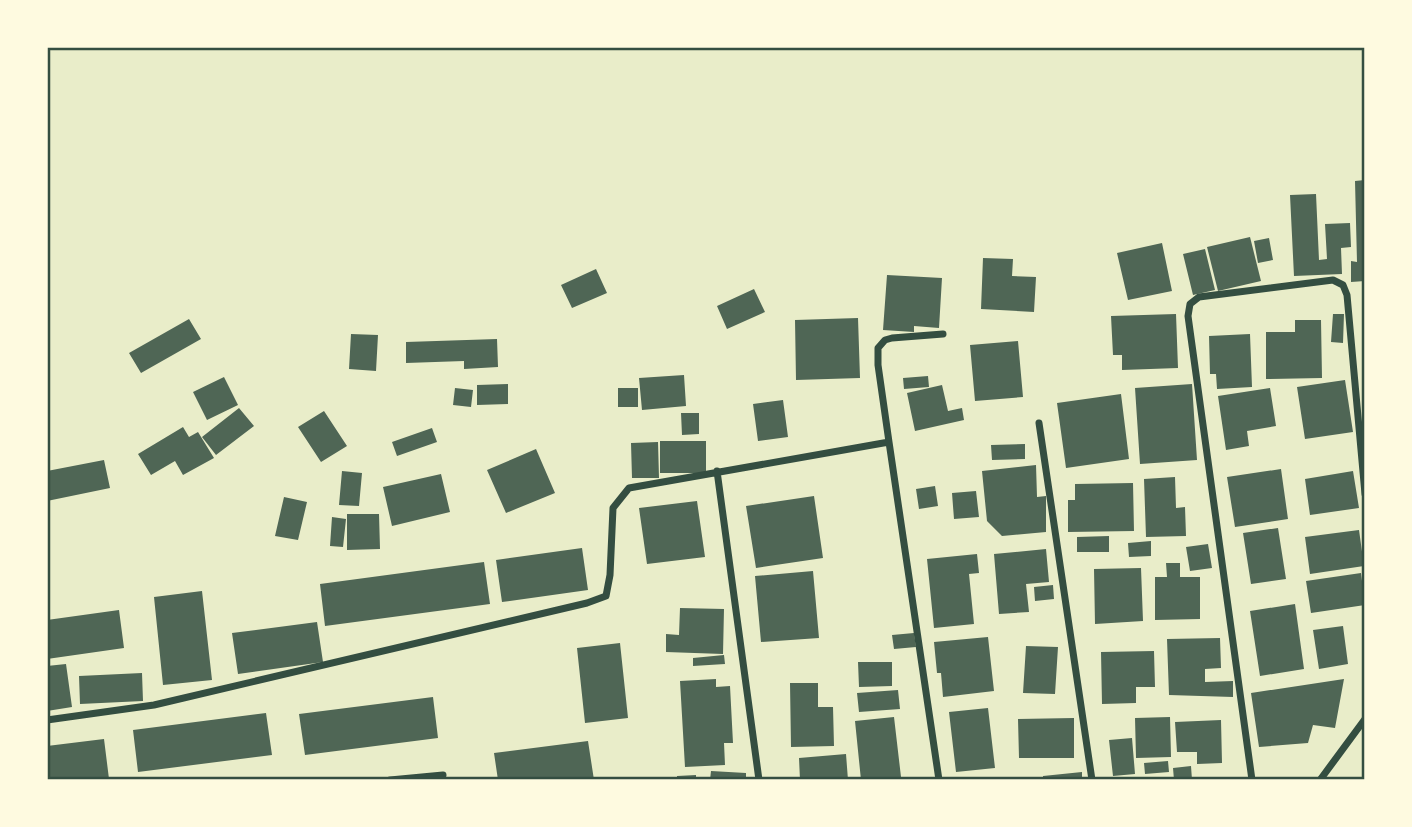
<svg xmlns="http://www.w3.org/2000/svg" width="1412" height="827" font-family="Montserrat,sans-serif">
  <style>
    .building { fill: #4f6655 }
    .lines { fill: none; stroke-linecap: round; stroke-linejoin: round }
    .minor { stroke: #344e41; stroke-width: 7 }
    .neatline { fill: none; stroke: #344e41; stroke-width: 2.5 }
  </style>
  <rect width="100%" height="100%" fill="#e9edc9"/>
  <path class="building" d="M1365,180v101l-14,1v-21l6,1 -2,-81z
    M1316,194l3,66 8,-1 -2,-35 25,-1 1,24 -10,1 1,26 -48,2 -4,-81z
    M1250,237l11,44 -43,10 -11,-44z
    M1269,238l4,22 -15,3 -4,-22z
    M1162,243l10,48 -44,9 -11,-47z
    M1205,249l10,41 -22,5 -10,-41z
    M983,258l30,1 -1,17 24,1 -2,35 -53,-3z
    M596,269l11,24 -35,15 -11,-23z
    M887,275l55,3 -3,50 -25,-2v6l-31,-2z
    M754,289l11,23 -38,17 -10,-23z
    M1176,314l2,54 -56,2v-15h-9l-2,-39z
    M1333,314h11l-1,29 -12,-1z
    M858,318l2,60 -64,2 -1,-60z
    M189,319l12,20 -60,34 -12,-20z
    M1295,320h26l1,58 -56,1v-47h29z
    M351,334l27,1 -2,36 -27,-2z
    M1250,334l2,53 -35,2 -1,-15h-6l-1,-38z
    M497,339l1,28 -34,2v-8l-58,2v-21z
    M1018,341l5,56 -48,4 -5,-56z
    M684,375l2,31 -44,4 -3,-32z
    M928,376l1,11 -25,2 -1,-11z
    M224,377l14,28 -31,15 -14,-28z
    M1345,380l8,52 -48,7 -8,-52z
    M508,384v20l-31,1v-20z
    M1192,384l5,76 -57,4 -5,-76z
    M942,385l6,26 14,-3 2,12 -49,11 -8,-38z
    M455,388l18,2 -2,17 -18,-2z
    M618,388h20v19h-20z
    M1270,388l6,38 -29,5 2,15 -23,4 -8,-54z
    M1121,394l8,65 -63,9 -9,-65z
    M783,400l5,37 -30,4 -5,-37z
    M239,408l15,18 -38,29 -14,-18z
    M324,411l23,35 -26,16 -23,-35z
    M681,413h18v21l-17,1z
    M183,427l6,10 9,-5 16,26 -31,17 -8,-14 -24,14 -13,-21z
    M432,428l5,14 -40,14 -5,-14z
    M660,441h46v32h-46z
    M658,442l1,36h-27l-1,-35z
    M1025,444v15l-33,1 -1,-15z
    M536,449l19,44 -49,20 -19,-43z
    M104,460l6,28 -63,13v-30z
    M1036,465l1,32 9,-1v36l-44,4 -15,-15 -5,-50z
    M1281,469l7,50 -53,8 -8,-50z
    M342,471l20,2 -3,33 -20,-1z
    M1353,471l6,37 -49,7 -5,-36z
    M441,474l9,38 -58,14 -9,-39z
    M1175,477l1,31 9,-1 1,29 -40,1 -2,-58z
    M1133,483l1,48 -66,1v-32h7v-16z
    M935,486l3,20 -19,3 -3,-20z
    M976,491l3,26 -25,2 -2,-26z
    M814,496l9,62 -67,10 -10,-62z
    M284,497l23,5 -9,38 -23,-4z
    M697,501l8,56 -58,7 -8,-56z
    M347,514h32l1,35 -33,1z
    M332,517l14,2 -3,28 -13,-1z
    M1278,528l8,51 -35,5 -8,-51z
    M1359,530l5,36 -54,8 -5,-37z
    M1109,536v16h-32v-15z
    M1151,541v15l-22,1 -1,-14z
    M1208,544l4,24 -22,3 -4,-24z
    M582,548l6,42 -86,12 -6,-42z
    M1046,549l3,33 -23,2 3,28 -30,2 -5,-60z
    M977,554l2,19 -10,1 5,50 -40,4 -7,-69z
    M484,562l6,42 -165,22 -5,-42z
    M1166,563h14v14h20v42l-45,1v-43h12z
    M1141,568l2,53 -48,3 -1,-55z
    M813,571l6,67 -58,4 -6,-66z
    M1361,573l4,32 -54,8 -5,-32z
    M1053,585l1,14 -19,2 -1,-14z
    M202,591l10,89 -49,5 -9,-88z
    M1295,604l9,65 -44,7 -10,-65z
    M680,608l44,1 -1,45 -57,-2v-18l13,1z
    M119,610l5,38 -77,11v-39z
    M317,622l6,40 -85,12 -6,-41z
    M1343,626l5,38 -29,5 -6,-39z
    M914,633l2,14 -22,2 -2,-14z
    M988,637l6,54 -51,6 -2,-24h-4l-3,-31z
    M1220,638l1,30 -16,1v13l28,-1v16l-64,-2 -2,-56z
    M620,643l8,75 -43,5 -8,-75z
    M1026,646l32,1 -3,47 -32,-1z
    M1154,651l1,36h-19v16l-34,1 -1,-52z
    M724,655l1,9 -32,2v-8z
    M858,662h34v24l-33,1z
    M66,664l6,43 -25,4v-45z
    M142,673l1,28 -63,3 -1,-28z
    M716,679v8l14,-1 3,57h-9l1,22 -40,2 -5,-86z
    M1344,679l-9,49 -22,-3 -5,18 -49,4 -8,-54z
    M790,683h28v24h15l1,39 -43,1z
    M898,690l2,19 -41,3 -2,-19z
    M433,697l5,41 -133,17 -6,-41z
    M988,708l7,60 -39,4 -7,-60z
    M266,713l6,42 -134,17 -5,-42z
    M894,717l7,60 -40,3 -6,-59z
    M1170,717l1,40 -35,1 -1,-40z
    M1074,718v40h-55l-1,-39z
    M1221,720l1,43 -25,1v-12h-20l-2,-30z
    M1132,738l3,36 -22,2 -4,-36z
    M104,739l5,40 -62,1v-34z
    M588,741l6,39h-96l-4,-27z
    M846,754l2,26h-48l-1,-22z
    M1168,761l1,11 -24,2 -1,-11z
    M1191,766l1,14h-18l-1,-12z
    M711,771l35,2v7h-36z
    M1082,772v8h-39v-4z
    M696,775v5h-19v-4z"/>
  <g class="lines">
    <path class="minor" d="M1039,423l53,357
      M717,471l42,309
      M47,720l107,-15 433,-102 19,-7 4,-21 3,-67 16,-20 260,-46
      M390,780l53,-5
      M939,780l-50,-338 -11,-77v-17l7,-8 7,-2 51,-4
      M1252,780l-64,-464 2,-12 9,-7 134,-17 10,5 4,10 18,199
      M1320,780l45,-61"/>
  </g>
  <rect width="1412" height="827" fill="none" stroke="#fefae0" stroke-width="98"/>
  <rect x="49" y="49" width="1314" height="729" class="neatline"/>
</svg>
